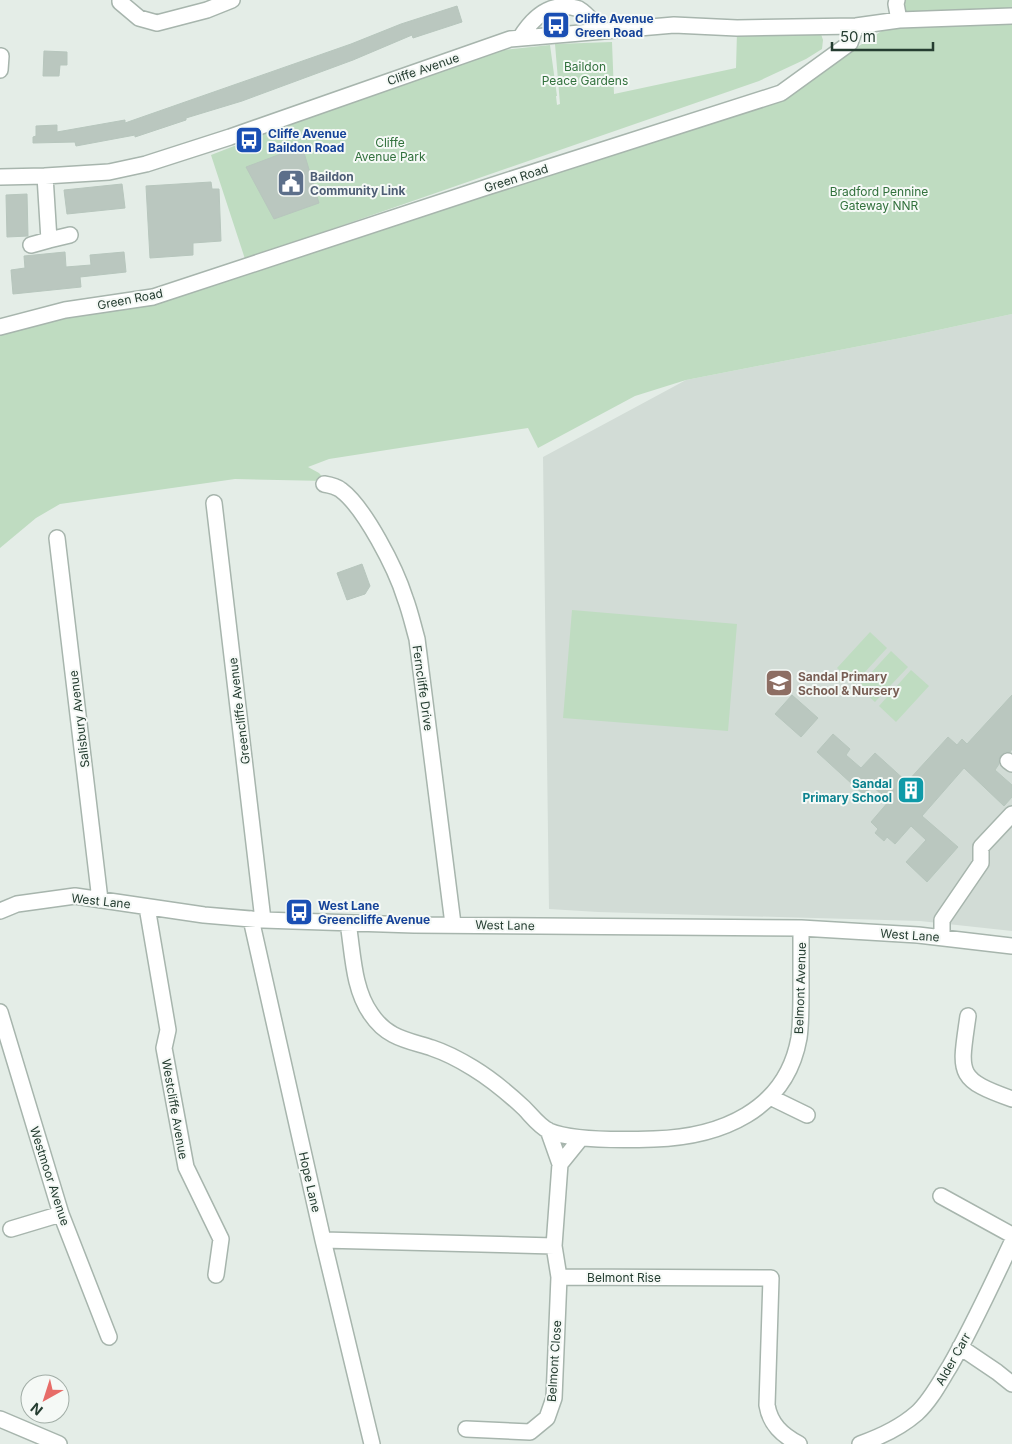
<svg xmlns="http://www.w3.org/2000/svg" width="1012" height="1444" font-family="Inter,sans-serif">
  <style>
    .built { fill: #d2dcd6 }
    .green { fill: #bfdcc1 }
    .building { fill: #bac7bf; stroke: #b7c6bd }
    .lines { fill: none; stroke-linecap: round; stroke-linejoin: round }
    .minor-casing { stroke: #a7b5ad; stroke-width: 18 }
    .minor { stroke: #fff; stroke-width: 15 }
    .labels { text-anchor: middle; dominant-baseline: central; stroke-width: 4; stroke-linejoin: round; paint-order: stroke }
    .transit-label { font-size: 12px; font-weight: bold; fill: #164399; stroke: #f5f9f6; text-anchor: start }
    .park-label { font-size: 12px; fill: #32713d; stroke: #f5f9f6 }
    .street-label { font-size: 12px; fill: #253d31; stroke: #f5f9f6 }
    .service-label { font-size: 12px; font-weight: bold; fill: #4e5e75; stroke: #f5f9f6; text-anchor: start }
    .education-label { font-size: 12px; font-weight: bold; fill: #785e54; stroke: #f5f9f6; text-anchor: start }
    .culture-label { font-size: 12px; font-weight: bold; fill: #0d838f; stroke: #f5f9f6; text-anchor: end }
  </style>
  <rect width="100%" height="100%" fill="#e4ede7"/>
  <path class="built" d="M1012,314v617l-92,-10 -322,-9 -49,-3 -6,-452 143,-77 220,-43z"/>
  <path class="green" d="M904,0h108v314l-106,23 -220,43 -51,16 -97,52 -10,-20 -199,31 -21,8 11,6 7,8 -91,-2 -175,25 -24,14 -36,30v-214l18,-6 119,-24 208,-62 244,-85 195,-61 114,-76z
    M737,32l84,2 2,6 -1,9 -16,10 -47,22 -514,178 -34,-104 145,-56 146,-49 48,-5 7,51h-1l1,9 3,-1 -5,-60 57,-2 2,52 122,-26z
    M572,610l165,14 -9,107 -165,-13z
    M870,632l17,16 -33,36 -17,-16z
    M891,651l17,16 -33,35 -17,-15z
    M911,670l18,16 -33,36 -17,-16z"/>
  <path class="building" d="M457,6l5,16 -49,16 -1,-3 -59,25 -111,41 -56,17v2l-51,17v-2l-59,11 -1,-4 -42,1v-6l3,-1v-10l21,-1v7l68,-12v3l226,-79 50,-20z
    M44,51l23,1v13h-7l-1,11h-16z
    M302,146l17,57 -45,16 -28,-52z
    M211,182l1,7h7l2,52 -28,2v12l-43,3 -4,-72z
    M122,184l3,24 -58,6 -3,-24z
    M27,194l1,42 -21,1 -1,-42z
    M65,252l1,15 25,-2 -1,-10 34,-3 2,20 -46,5 1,10 -68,7 -2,-24 14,-2 -1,-12z
    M362,564l8,22 -5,8 -18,6 -10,-27z
    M792,695l26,23 -17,19 -26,-23z
    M1012,695v54l-2,3h-5l-4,3 -2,4v5l-4,6 17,15v12l-8,9 -40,-38 -42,48 36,31 -31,35 -21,-20 20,-22 -15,-14 -16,18 -8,-7 -3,4 -9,-8 3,-4 -7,-7 18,-21 -17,-15 -8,9 -47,-43 16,-18 17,15 -4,6 15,13 14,-15 32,29 41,-45 9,8 5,-6 5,5z"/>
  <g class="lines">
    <g class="minor-casing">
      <path id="minor" d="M120,0v2l19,16 18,5 50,-13 25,-10
        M897,0l-1,4 3,16
        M520,38c13,-21 31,-38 59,-29 9,5 15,15 22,22
        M0,70l1,-14
        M45,176l4,64 21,-5
        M0,177l45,-1 64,-4 37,-8 84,-27 280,-98 164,-14 63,3 119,-2 43,-6 113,-4
        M31,245l18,-5
        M0,327l65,-17 88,-13 331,-109 297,-95 69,-50 6,-17
        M324,484c6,1 12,2 17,6 24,18 55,79 64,108 5,13 8,27 12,41l36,285
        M214,503l49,417
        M57,538l43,362
        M1008,761l4,3
        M147,907l21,123 -4,18 22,119 35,72 -5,36
        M0,911l17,-7 58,-8 129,19 59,5 151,5 387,3 117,7 94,11
        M251,919l72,321 49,204
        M348,923c5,30 5,66 23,91 16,24 36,26 61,34 15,5 28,12 41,20 18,11 35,25 51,40 7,7 15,18 25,23 24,10 77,9 105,8 66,-2 132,-28 145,-101 2,-15 2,-31 2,-46 0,-21 0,-43 0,-64
        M942,937v-17l39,-57v-16l31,-33
        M0,1012l61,202 48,123
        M968,1016c-8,57 -13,63 44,83
        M770,1097l37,18
        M548,1130l12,34 21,-26
        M941,1196l71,39
        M11,1229l50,-15
        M323,1240l231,6 5,31 212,1 -4,127c3,19 15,30 32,39
        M554,1246l6,-82
        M960,1347l37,25 15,12
        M0,1419l59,25
        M466,1429l64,3 17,-14 7,-20 5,-121
        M860,1444c20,-7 41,-17 57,-31 14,-13 23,-31 33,-47 23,-40 42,-82 62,-124"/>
    </g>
    <use href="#minor" class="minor"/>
  </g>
  <defs>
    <g id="bus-square" transform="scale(1.4375)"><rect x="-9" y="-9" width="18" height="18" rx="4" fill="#1a4fb4" stroke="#f5f9f6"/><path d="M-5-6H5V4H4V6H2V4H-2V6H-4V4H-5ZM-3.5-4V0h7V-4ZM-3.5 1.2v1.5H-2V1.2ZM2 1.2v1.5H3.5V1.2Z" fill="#fff"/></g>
    <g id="civic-square" transform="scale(1.4375)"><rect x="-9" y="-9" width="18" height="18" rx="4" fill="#5c6f8a" stroke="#f5f9f6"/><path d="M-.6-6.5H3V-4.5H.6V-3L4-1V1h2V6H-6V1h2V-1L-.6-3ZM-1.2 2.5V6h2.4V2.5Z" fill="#fff"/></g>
    <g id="school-square" transform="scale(1.4375)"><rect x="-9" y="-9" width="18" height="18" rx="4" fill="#8d6e63" stroke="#f5f9f6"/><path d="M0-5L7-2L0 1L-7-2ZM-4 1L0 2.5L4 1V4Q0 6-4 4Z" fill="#fff"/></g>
    <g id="building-square" transform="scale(1.4375)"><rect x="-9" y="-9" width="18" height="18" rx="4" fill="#0f9aa8" stroke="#f5f9f6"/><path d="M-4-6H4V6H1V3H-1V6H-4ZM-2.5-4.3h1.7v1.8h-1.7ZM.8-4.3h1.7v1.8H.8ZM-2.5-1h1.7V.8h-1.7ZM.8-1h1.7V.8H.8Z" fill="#fff"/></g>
  </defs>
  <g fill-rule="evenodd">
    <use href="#bus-square" x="556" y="25"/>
    <use href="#bus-square" x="249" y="140"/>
    <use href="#civic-square" x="291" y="183"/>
    <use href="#school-square" x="779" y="683"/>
    <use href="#building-square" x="911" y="790"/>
    <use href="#bus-square" x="299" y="912"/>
  </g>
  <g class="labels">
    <g class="transit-label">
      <text x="575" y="18">Cliffe Avenue<tspan x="575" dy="14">Green Road</tspan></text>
      <text x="268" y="133">Cliffe Avenue<tspan x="268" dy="14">Baildon Road</tspan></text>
      <text x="318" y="905">West Lane<tspan x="318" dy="14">Greencliffe Avenue</tspan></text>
    </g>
    <g class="park-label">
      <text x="585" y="66">Baildon<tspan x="585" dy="14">Peace Gardens</tspan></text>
      <text x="390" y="142">Cliffe<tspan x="390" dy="14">Avenue Park</tspan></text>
      <text x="879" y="191">Bradford Pennine<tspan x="879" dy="14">Gateway NNR</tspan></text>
    </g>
    <g class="street-label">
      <text transform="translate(423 69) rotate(-19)">Cliffe Avenue</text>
      <text transform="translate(516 178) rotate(-18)">Green Road</text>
      <text transform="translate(130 299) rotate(-11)">Green Road</text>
      <text transform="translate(423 688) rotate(82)">Ferncliffe Drive</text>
      <text transform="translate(239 711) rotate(-97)">Greencliffe Avenue</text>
      <text transform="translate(79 719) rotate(-97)">Salisbury Avenue</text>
      <text transform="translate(101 901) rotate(6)">West Lane</text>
      <text transform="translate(505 925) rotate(1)">West Lane</text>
      <text transform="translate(910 935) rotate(4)">West Lane</text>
      <text transform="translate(800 988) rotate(-88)">Belmont Avenue</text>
      <text transform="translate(175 1109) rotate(80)">Westcliffe Avenue</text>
      <text transform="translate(50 1176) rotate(72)">Westmoor Avenue</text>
      <text transform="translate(310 1182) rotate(77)">Hope Lane</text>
      <text x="624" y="1277">Belmont Rise</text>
      <text transform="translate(953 1359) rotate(-61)">Alder Carr</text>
      <text transform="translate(554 1361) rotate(-86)">Belmont Close</text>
    </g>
    <g class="service-label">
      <text x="310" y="176">Baildon<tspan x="310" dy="14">Community Link</tspan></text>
    </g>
    <g class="education-label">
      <text x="798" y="676">Sandal Primary<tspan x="798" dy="14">School &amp; Nursery</tspan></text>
    </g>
    <g class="culture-label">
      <text x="892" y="783">Sandal<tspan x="892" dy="14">Primary School</tspan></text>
    </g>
  </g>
  <g transform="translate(45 1399) rotate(219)"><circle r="24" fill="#f5f9f6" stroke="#a2aea7"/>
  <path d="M0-4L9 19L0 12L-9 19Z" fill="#e76c68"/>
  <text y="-8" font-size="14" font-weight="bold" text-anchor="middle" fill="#253d31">N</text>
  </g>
  <path d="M832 42v8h101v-8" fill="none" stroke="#253d31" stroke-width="2.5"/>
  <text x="840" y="42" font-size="15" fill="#253d31" stroke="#f5f9f6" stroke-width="4" paint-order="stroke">50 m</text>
</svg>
